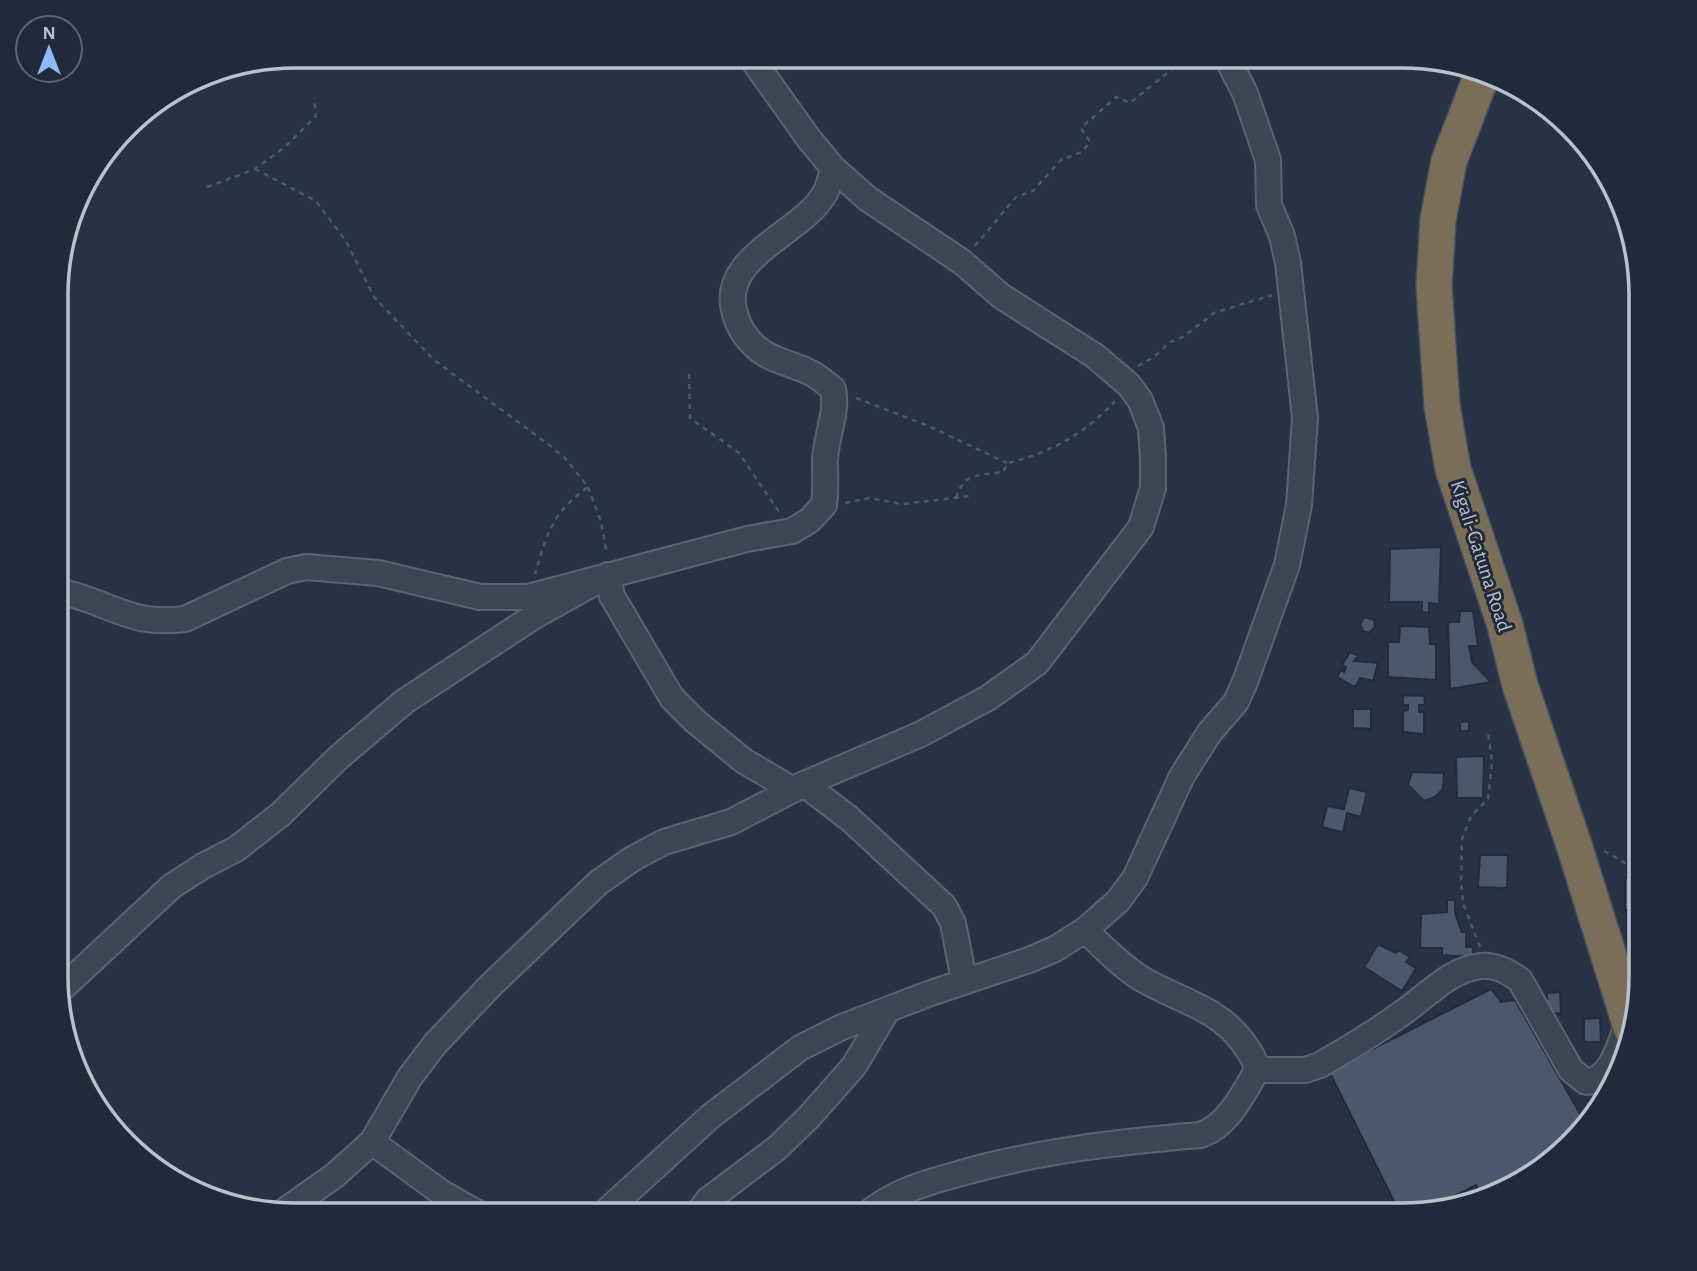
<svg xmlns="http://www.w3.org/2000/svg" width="1697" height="1271" font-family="'Alegreya Sans',sans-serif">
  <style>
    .building { fill: #4b576b; stroke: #222c3b; stroke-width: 2 }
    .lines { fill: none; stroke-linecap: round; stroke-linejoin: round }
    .minor-casing { stroke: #5a6371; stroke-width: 28 }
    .highway-casing { stroke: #46505e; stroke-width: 38 }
    .path { stroke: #485e61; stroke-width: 2.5; stroke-dasharray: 5 5; stroke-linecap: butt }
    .minor { stroke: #3c4554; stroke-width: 24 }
    .highway { stroke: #7a6e59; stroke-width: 35 }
    .labels { text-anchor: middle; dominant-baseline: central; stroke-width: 6; stroke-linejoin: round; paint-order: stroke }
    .street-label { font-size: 21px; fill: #b9c1cd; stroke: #202a3a }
    .rim { fill: none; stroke: #b9c1cd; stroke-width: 3.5 }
  </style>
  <rect width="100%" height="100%" fill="#273345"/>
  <path class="building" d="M1441,547l-2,57 -10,-1v10l-7,-1v-10h-33l1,-53z
    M1460,611h13l5,35h-9l3,16 19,20 -41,7 -2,-67h11z
    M1365,617l9,3 1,7 -6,6 -6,-2 -3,-7z
    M1400,626l29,1 1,17h6v36l-48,-3v-35h11z
    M1350,652l8,4 -4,5 24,2 -5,18 -13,-3 -5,9 -18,-10 4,-7 3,2 2,-5 -4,-2z
    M1403,695l21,1 1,9h-6v7h5v22l-21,-2v-21l5,-1v-5h-5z
    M1353,709h18v20l-18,-1z
    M1469,721v10h-9v-9z
    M1484,756l-1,42h-26l-1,-41z
    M1412,772l32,1 -1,16 -8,8 -11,4 -16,-16z
    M1349,788l18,4 -6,25 -14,-4 -4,19 -21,-5 5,-21 17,3z
    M1480,855h28l-1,33 -29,-1z
    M1625,878l15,2v30h-15z
    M1447,900h8v13l7,19h4v15h7v10l-31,-2v-7h-22l1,-34 26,-2z
    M1378,944l18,9 2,-3 12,7 -4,5 10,6 -14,23 -38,-24z
    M1491,989l10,13 14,-2 72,126 -5,7 -75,58 -25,5 -6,-11 -47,24 -28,6 -72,-144z
    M1560,992l1,21 -14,1v-21z
    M1600,1018l1,24h-17v-23z"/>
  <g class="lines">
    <g class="minor-casing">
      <path id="minor" d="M57,591c31,5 56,21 84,27 15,3 29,3 44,1l102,-48 19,-4 72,6 102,24h48l219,-58 45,-8 18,-11 14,-15c2,-15 1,-30 1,-45 1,-25 13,-47 8,-71 -8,-7 -17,-14 -26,-18 -17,-8 -34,-10 -49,-22 -11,-9 -19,-21 -23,-35 -18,-58 68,-80 90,-121 4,-7 6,-17 8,-25
        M804,784l46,35 94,87 9,17 11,57
        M57,993l115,-107 31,-20 33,-17 45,-35 57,-56 67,-57 128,-84 75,-42 4,21 60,102 23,23 49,40 49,29
        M1257,1070h48l15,-5c26,-15 53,-31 78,-49 26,-17 51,-47 83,-50 14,-2 28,6 39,14l51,90 15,12c26,-1 35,-42 43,-62
        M372,1142l70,51 39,22
        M280,1214l54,-38 38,-34 38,-65 25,-33 56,-59 107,-102 34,-24 32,-17 67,-20 73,-38 117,-50 67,-36 49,-35 104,-136 12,-39v-29l-2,-31 -11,-28 -11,-15 -34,-29 -94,-60 -39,-34 -94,-63 -35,-31 -24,-29 -59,-83
        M602,1215l109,-99 89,-68 42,-21 86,-33 101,-34 26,-11 30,-19 33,-29 17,-23 47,-102 28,-44 26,-30 9,-20 42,-117 12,-60 6,-87 -17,-155 -6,-27 -13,-31 -1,-45 -23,-67 -19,-37
        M697,1215l11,-15 69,-52 32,-31 45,-51 32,-54
        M866,1215c27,-23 59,-32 92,-41 79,-23 160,-32 242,-39 27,-8 44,-42 57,-65 -2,-12 -8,-19 -15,-29 -26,-34 -64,-41 -100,-62 -21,-13 -39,-32 -57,-49"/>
    </g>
    <g class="highway-casing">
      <path id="highway" d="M1483,72l-34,89 -11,59 -4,66 8,120 11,63 52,156 15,60 54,160 58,185"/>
    </g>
    <path class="path" d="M255,169l61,32 30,40 28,56 60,63 114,84 18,15 22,28c-36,26 -41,46 -53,87
      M207,187l48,-18 30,-22 31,-31 -2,-18
      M975,246l41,-49 17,-6 28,-31 21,-8 8,-10 -9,-14 35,-31 14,6 58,-47
      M1138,366l16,-9 16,-15 13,-5 31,-24 58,-18
      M689,374l1,44 49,35 40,59
      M856,398l70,27 81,38
      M588,487l13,35 6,32
      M956,498c8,-26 23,-22 47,-26l5,-9c42,-10 78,-30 107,-62
      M845,503l24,-5 33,6 69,-8
      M1604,851l37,21
      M1629,938l12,-8
      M1480,947l-17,-44 -2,-22 1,-42 9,-23 17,-17 4,-37 -4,-30
      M935,1201l4,7 19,7"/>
    <use href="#minor" class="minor"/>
    <use href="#highway" class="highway"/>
  </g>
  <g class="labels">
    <g class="street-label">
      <text transform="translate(1481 556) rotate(72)">Kigali-Gatuna Road</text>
    </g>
  </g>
  <path d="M0 0H1697V1271H0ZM295 68H1402A227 227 0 0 1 1629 295V976A227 227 0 0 1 1402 1203H295A227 227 0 0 1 68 976V295A227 227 0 0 1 295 68Z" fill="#202a3a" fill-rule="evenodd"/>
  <path class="rim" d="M295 68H1402A227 227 0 0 1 1629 295V976A227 227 0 0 1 1402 1203H295A227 227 0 0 1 68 976V295A227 227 0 0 1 295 68Z"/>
  <g transform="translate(49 49)"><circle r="33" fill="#202a3a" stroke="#5d6675" stroke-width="2"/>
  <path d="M0-5L12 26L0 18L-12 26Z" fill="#91b8fa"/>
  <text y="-10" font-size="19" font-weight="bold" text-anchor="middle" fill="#b9c1cd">N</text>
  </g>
</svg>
